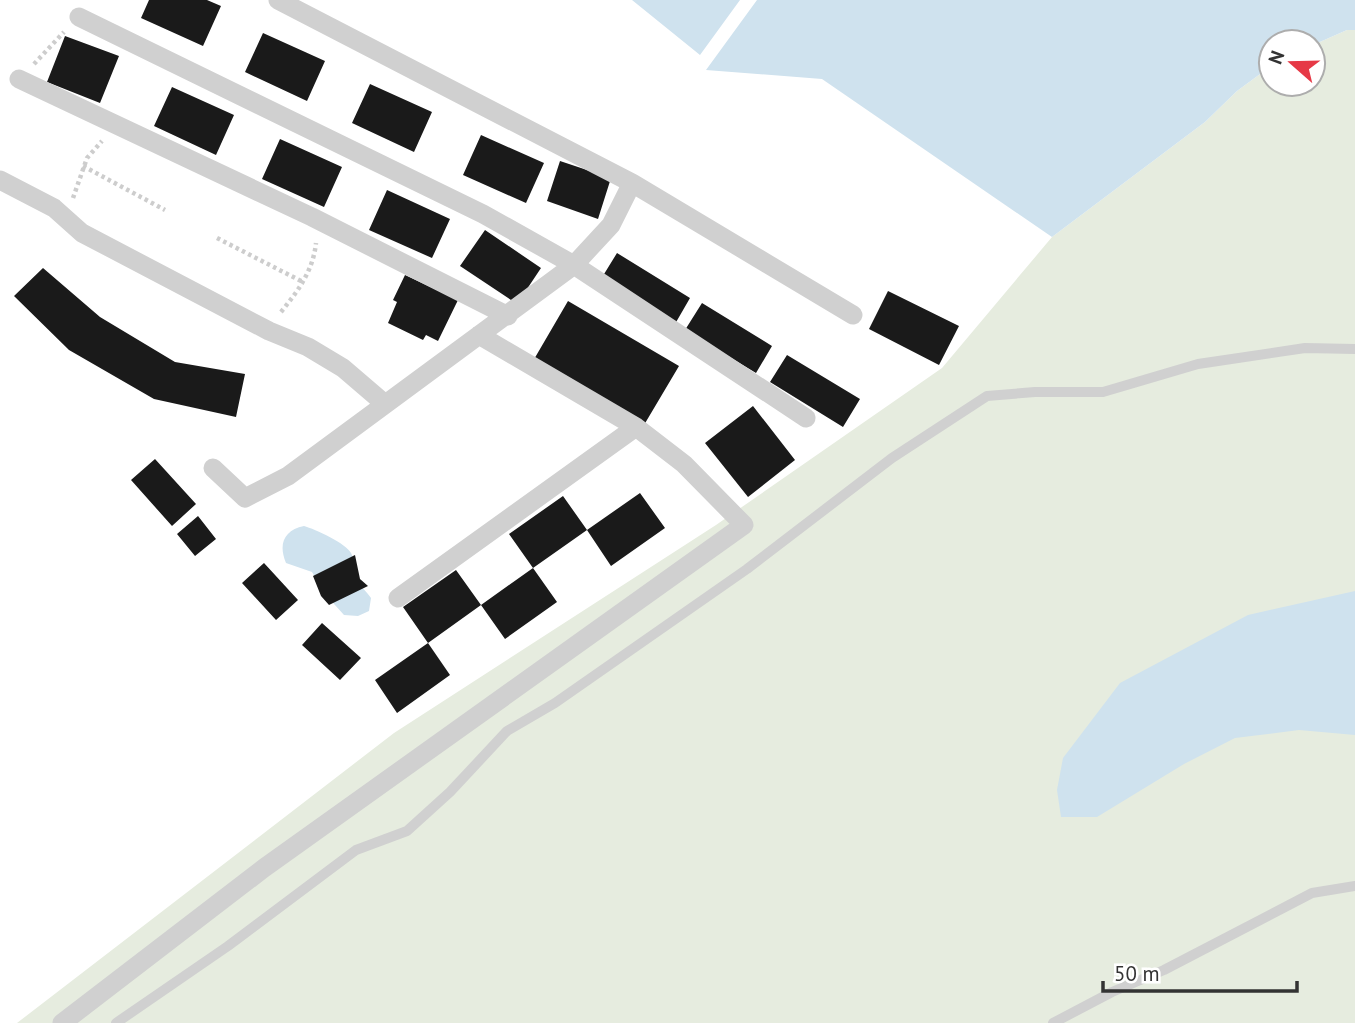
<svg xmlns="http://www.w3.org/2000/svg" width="1355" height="1023" font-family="'PT Sans',sans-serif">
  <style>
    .green { fill: #e6ecdf }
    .water { fill: #cfe2ee }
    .building { fill: #1a1a1a }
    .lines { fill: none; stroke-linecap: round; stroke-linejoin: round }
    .path { stroke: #cdcdcd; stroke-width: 4.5; stroke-dasharray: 3.5 3.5; stroke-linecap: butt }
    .lane { stroke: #d0d0d0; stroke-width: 10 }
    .street { stroke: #d0d0d0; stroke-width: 19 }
  </style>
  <rect width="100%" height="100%" fill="#fff"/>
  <path class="green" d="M1347,30h8v993h-1338l377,-290 322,-208 226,-157 110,-131 153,-115 32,-31 34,-25v18h42v-39z"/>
  <path class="water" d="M632,0h108l-40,55z
    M757,0h598v30h-8l-34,15v-3h-42v24l-34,25 -32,31 -153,115 -230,-158 -116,-9z
    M304,526c11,3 43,18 47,27 5,8 2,20 6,27 3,6 10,12 14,18l-2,13 -11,5 -14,-1 -19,-21 -13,-22 -26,-9c-8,-19 -2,-33 18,-37z
    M1355,591v144l-56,-5 -64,8 -51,26 -87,53h-36l-4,-27 6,-32 57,-75 128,-68z"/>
  <path class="building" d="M149,0h58l14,6 -18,40 -62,-28z
    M263,33l62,28 -18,40 -62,-29z
    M65,36l54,20 -19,47 -53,-21z
    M370,84l62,28 -18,40 -62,-29z
    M172,87l62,28 -18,40 -62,-29z
    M481,135l63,28 -18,40 -63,-28z
    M280,139l62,28 -18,40 -62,-28z
    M560,161l51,17 -13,41 -51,-18z
    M387,190l63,29 -18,39 -63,-28z
    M485,230l56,38 -24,36 -57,-38z
    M617,253l73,45 -15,26 -74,-45z
    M43,268l57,49 75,45 70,12 -9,43 -82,-18 -85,-49 -55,-54z
    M405,275l53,25 -20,41 -12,-6 -3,5 -35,-17 9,-21 -4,-2z
    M888,291l71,35 -20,39 -70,-36z
    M568,301l111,65 -35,59 -111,-64z
    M702,303l70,43 -16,27 -71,-43z
    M787,355l73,44 -17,28 -73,-45z
    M753,406l42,54 -47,37 -43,-54z
    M155,459l41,45 -24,22 -41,-46z
    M640,493l25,35 -54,38 -24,-36 -54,38 -24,-34 54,-38 24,34z
    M198,516l18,23 -21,17 -18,-22z
    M355,555l5,24 8,7 -39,19 -8,-9 -8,-20z
    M264,563l34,37 -22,20 -34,-37z
    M533,568l24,34 -52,37 -24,-34z
    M456,570l25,35 -53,38 22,32 -53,38 -22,-33 53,-37 -25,-36z
    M322,623l39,35 -21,22 -38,-35z"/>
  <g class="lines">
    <path class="path" d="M34,64l30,-32
      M83,166l82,44
      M73,198l14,-40 15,-17
      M217,238l86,44
      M281,312c17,-21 32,-41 35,-69"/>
    <path class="lane" d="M116,1023l112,-77 128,-96 51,-19 43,-39 57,-61 48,-28 192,-134 145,-111 95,-62 48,-4h68l95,-28 107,-16 50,1
      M1053,1023l59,-31 52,-22 148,-77 43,-7"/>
    <path class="street" d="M278,0l354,183 221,132
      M79,17l404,197 91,51 232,153
      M19,79l293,138 196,99
      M0,180l54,28 28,25 187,98 39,16 35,21 42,36
      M213,468l32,30 43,-22 286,-211 37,-40 21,-42
      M398,598l238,-171
      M62,1023l202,-155 480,-343 -60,-61 -48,-37 -157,-92"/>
  </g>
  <g transform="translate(1292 63) rotate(290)"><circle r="33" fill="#ffffff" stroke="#adadad" stroke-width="2"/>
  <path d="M0-5L12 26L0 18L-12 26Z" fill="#e63946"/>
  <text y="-10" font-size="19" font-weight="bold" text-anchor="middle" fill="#333333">N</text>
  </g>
  <path d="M1103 981v10h194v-10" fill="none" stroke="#333333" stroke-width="3.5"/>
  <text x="1114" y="981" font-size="21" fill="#333333" stroke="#ffffff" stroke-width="5" paint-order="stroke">50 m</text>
</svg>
